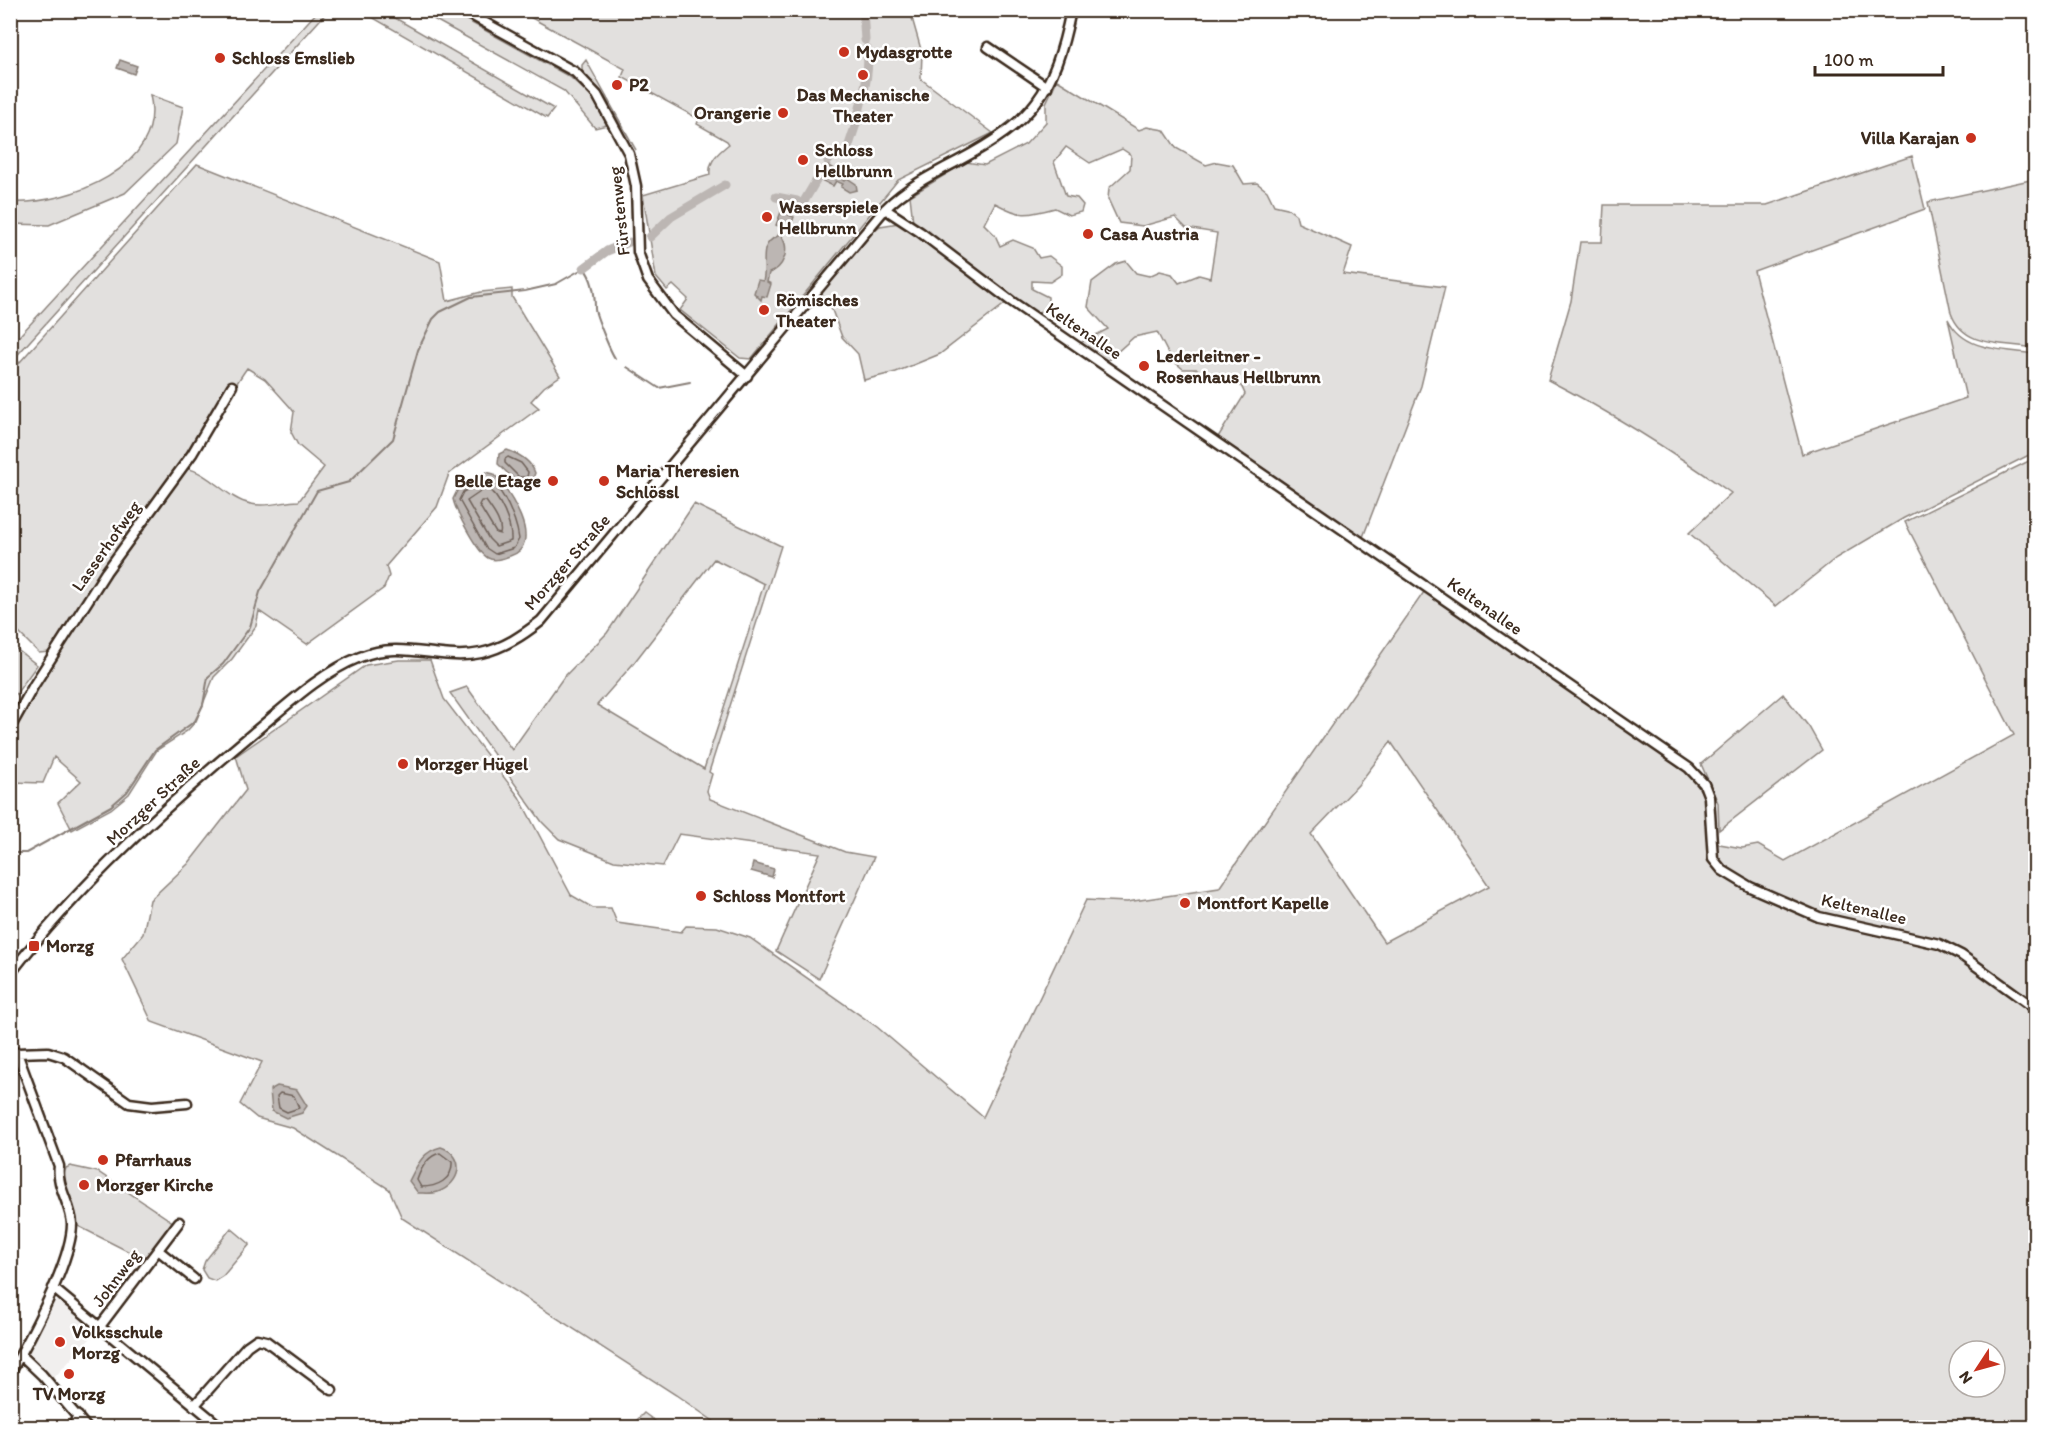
<svg xmlns="http://www.w3.org/2000/svg" width="2046" height="1438" font-family="Itim,sans-serif">
  <style>
    .built { fill: #f1efee }
    .green { fill: #e2e0de; stroke: #8e857e; stroke-width: 1.5; fill-rule: evenodd }
    .water { fill: #bcb6b3; stroke: #887e77; stroke-width: 1.5 }
    .lines { fill: none; stroke-linecap: round; stroke-linejoin: round }
    .shore { stroke: #6f625a; stroke-width: 1.5 }
    .stream { stroke: #887e77; stroke-width: 2 }
    .canal { stroke: #bcb6b3; stroke-width: 9 }
    .minor-casing { stroke: #3b2a1e; stroke-width: 13 }
    .minor { stroke: #fff; stroke-width: 8 }
    .poi-dot { fill: #c8321e; stroke: #fff; stroke-width: 2 }
    .labels { text-anchor: middle; dominant-baseline: central; stroke-width: 5; stroke-linejoin: round; paint-order: stroke }
    .poi-label { font-size: 18px; font-weight: bold; fill: #3b2a1e; stroke: #fff; text-anchor: start }
    .street-label { font-size: 18px; fill: #3b2a1e; stroke: #fff }
  </style>
  <rect width="100%" height="100%" fill="#fff"/>
  <filter id="ink" filterUnits="userSpaceOnUse"><feTurbulence type="fractalNoise" baseFrequency=".0167" numOctaves="2"/><feDisplacementMap in="SourceGraphic" scale="12" xChannelSelector="R" yChannelSelector="G"/><feConvolveMatrix kernelMatrix="1 2 1 2 8 2 1 2 1" color-interpolation-filters="sRGB"/></filter>
  <g filter="url(#ink)">
    <path class="built" d="M63,1300l36,29 -47,51 -27,-26 28,-52z"/>
    <path class="green" d="M372,10l11,1 171,98 -7,9 -177,-102z
      M318,11h10l-317,351v-17z
      M419,11h31l120,66 24,22 13,26 -12,3 -31,-37z
      M519,11h391l12,42 -1,26 72,54 -95,47 -147,179 -11,-1 -60,-48 8,-11 -15,-14 -6,5 -11,-13 -13,-82 67,-20c-2,-14 9,-23 19,-31l-2,-3 -30,-17 2,-5 -77,-42 3,-8z
      M586,60l50,90 -31,-53 -23,-26v-6z
      M1057,80l82,50 8,-3 17,3 12,18 30,17 11,-3 16,3 11,19 13,-1 10,8 7,14 13,3 9,7 2,8 54,24 -9,27 102,13 -24,99 -58,151 -145,-100 27,-43c-6,-16 -17,-21 -32,-13l-11,-6 -5,-6h-14l-12,-10 -14,-27 -23,5 -27,24 -29,-17 30,-15 -20,-22 4,-25 24,-18 10,-3 10,12 13,3 11,-5 12,3 7,9 20,-8 11,3 7,-45 -31,-5 -11,-11 -32,9 -24,-3 -11,-24 1,-11 21,-19 1,-14 -9,-6 -32,14 -24,-16 -12,15 12,34 11,2 6,7 -2,7 -12,3 -14,-7c-29,8 -34,9 -60,-5l-11,21 11,11 5,11 13,-6 20,8 6,10 10,-2 13,10v8l-12,8 -18,-1v8l16,8v12l-13,4 -122,-91 -3,-26 56,-34 19,3 41,-21 20,-22v-19z
      M150,95l33,12 -7,37 -51,49 -76,32 -38,-1v-22c57,3 156,-35 139,-107z
      M1912,156l13,53 -171,62 48,183 164,-56 -18,-79c16,33 55,30 87,35v98l-131,66 -68,40 -60,48 -87,-73 42,-40c-59,-42 -119,-80 -183,-113l23,-79 9,-59h22l2,-37h163z
      M197,164l243,97 7,40 34,-9 31,-3v8l48,79 -16,11 -13,14 8,7 -90,66 -12,33 -51,59 3,10 -5,12 -77,56 -48,-33 -3,15 -24,33 -18,18 -18,44 -9,10 -30,19 -28,44 -18,15 -39,21 -14,-27 23,-22 -27,-24 -11,26 -32,-1 -1,-49 40,-81 -11,1 -28,-28v-253zM247,368l18,11 26,29 3,4 -3,20 7,13 26,22 -25,34c-16,0 -32,7 -48,3 -25,-5 -41,-32 -66,-36 24,-32 39,-68 62,-100z
      M2035,179v169c-31,-6 -71,1 -84,-35l-23,-111z
      M899,223l16,9 91,71 -66,51 -44,18 -32,8 -6,-26 -16,-17 -13,-35 -20,6 60,-73 11,-9z
      M2035,458v969h-1313l-46,-32 -274,-177 -13,-29 -96,-61 -36,-10 -17,-14 22,-42 -110,-40 -30,-63 21,-25 7,-34 38,-36 58,-74 -10,-34 130,-91 33,-5h31l14,39 75,98 52,98 22,13h18l6,15 64,9 5,-6 31,1 33,11 127,89 106,90 103,-217 41,2 92,-14 207,-299 264,185 14,22 10,47 28,5 16,-3 27,16 229,-126 -109,-213zM1391,742l98,144 -105,56 -73,-108 47,-49zM1959,1351h36v36h-36z
      M694,504l87,42 -72,226 3,2 -5,17 3,8 135,53 29,5 -55,122 -43,-28 44,-98 -141,-19 -16,32 -49,-5 -55,-22 -17,-17 -92,-129 17,-6 45,63 51,-72 44,-45zM714,559l50,25 -60,185 -107,-64 36,-41z
      M11,645l26,20 -26,36z
      M1783,694l26,33 13,23 -103,80 -1,-27 -17,-39z
      M70,1166l28,6 76,51 -27,38 -71,-36 -13,-47 3,-10z
      M231,1228l19,16 -27,32 -8,5 -8,-3 -5,-8 3,-9z
      M644,1413l19,14h-33z"/>
    <path class="water" d="M120,60l17,6 -3,8 -17,-6z
      M827,165l13,8 -2,4 6,4 3,-3 9,6 1,6 -8,2 -8,-5 2,-3 -7,-3 -3,5 -14,-7z
      M788,207l3,1 -2,7 5,2 -5,13 -4,-1 -3,8c8,13 2,31 -13,36l-2,9 4,2 -4,13 -5,-1 -1,4 -7,-7 4,-13 5,1c5,-15 -7,-36 15,-45l3,-9 -5,-2 5,-13 5,2z
      M507,450c12,4 24,11 28,23l-3,8 -15,1 -19,-18 1,-10z
      M486,472l8,2c14,17 52,70 16,82 -7,2 -15,6 -22,2 -11,-6 -32,-46 -35,-59l5,-10z
      M753,863l21,6 -2,8 -21,-6z
      M277,1086l20,4 10,16 -5,7 -16,5 -14,-7 -2,-21z
      M441,1147c26,9 20,37 -3,45 -6,2 -14,1 -20,1l-9,-12c8,-16 14,-30 32,-34z"/>
    <g class="lines">
      <path class="shore" d="M508,457l13,6 7,9 -1,5h-8l-14,-14v-4z
        M486,479l6,1c14,18 24,37 27,59l-5,9 -19,6 -9,-6 -27,-48 4,-8z
        M486,488c14,7 26,37 25,53l-15,5 -7,-7 -22,-38z
        M481,501h5c6,9 17,22 14,33l-4,-1 -17,-28z
        M280,1093l14,3 5,12 -12,4 -8,-4 -2,-12z
        M440,1153l12,9c1,18 -15,25 -31,25l-4,-7c4,-12 10,-24 23,-27z"/>
      <path class="stream" d="M627,367l32,21 31,-6
        M10,853h16l85,-47 16,-14 28,-42 40,-29 8,-16 5,-28 15,-13 27,-37 10,-35 57,-101 32,-9 44,-43 25,-89 15,-31 7,-7 31,-15 54,-6 31,-7 28,-16c9,11 11,28 11,41 0,5 16,44 20,49"/>
      <path class="canal" d="M863,10l2,30
        M858,116c6,-25 12,-43 9,-68
        M828,161l4,-5 14,-2 11,-33
        M776,197l21,4
        M803,203l13,-22
        M650,237l21,-20 54,-32
        M584,268l23,-17 22,-9"/>
      <g class="minor-casing">
        <path id="minor" d="M462,10l113,62 22,23 32,59 7,32 2,66 10,28 26,35 73,61
          M988,47l59,40
          M885,209l35,23 91,69 678,467 15,16 5,13 4,62 9,11 28,17 69,30 120,27 22,11 75,54
          M10,728l24,-43 72,-113 86,-118 40,-68
          M10,887v4
          M10,974c69,-90 156,-168 242,-240 33,-27 68,-61 108,-77 43,-18 80,5 121,-4 23,-5 42,-18 60,-32l344,-412c21,-21 46,-34 73,-48 75,-40 96,-67 113,-151
          M10,1050l7,3 42,113c-3,21 12,38 13,58 0,36 -43,117 -62,149
          M17,1053l31,-1 16,5 65,46 23,3 35,-3
          M158,1250l36,29
          M53,1288l169,140
          M101,1325l78,-103
          M21,1355l21,20 45,53
          M194,1406l53,-60 10,-7 9,2 66,49
          M72,1428l6,-12"/>
      </g>
      <use href="#minor" class="minor"/>
    </g>
  </g>
  <g class="poi-dot">
    <circle cx="844" cy="52" r="6"/>
    <circle cx="220" cy="58" r="6"/>
    <circle cx="863" cy="75" r="6"/>
    <circle cx="617" cy="85" r="6"/>
    <circle cx="783" cy="113" r="6"/>
    <circle cx="1971" cy="138" r="6"/>
    <circle cx="803" cy="160" r="6"/>
    <circle cx="767" cy="217" r="6"/>
    <circle cx="1088" cy="234" r="6"/>
    <circle cx="764" cy="310" r="6"/>
    <circle cx="1144" cy="366" r="6"/>
    <circle cx="553" cy="481" r="6"/>
    <circle cx="604" cy="481" r="6"/>
    <circle cx="403" cy="764" r="6"/>
    <circle cx="701" cy="896" r="6"/>
    <circle cx="1185" cy="903" r="6"/>
    <rect x="28" y="940" width="12" height="12" rx="3"/>
    <circle cx="103" cy="1160" r="6"/>
    <circle cx="84" cy="1185" r="6"/>
    <circle cx="60" cy="1342" r="6"/>
    <circle cx="69" cy="1374" r="6"/>
  </g>
  <g class="labels">
    <g class="poi-label">
      <text x="856" y="52">Mydasgrotte</text>
      <text x="232" y="58">Schloss Emslieb</text>
      <text x="629" y="85">P2</text>
      <text x="863" y="95" text-anchor="middle">Das Mechanische<tspan x="863" dy="21">Theater</tspan></text>
      <text x="771" y="113" text-anchor="end">Orangerie</text>
      <text x="1959" y="138" text-anchor="end">Villa Karajan</text>
      <text x="815" y="150">Schloss<tspan x="815" dy="21">Hellbrunn</tspan></text>
      <text x="779" y="207">Wasserspiele<tspan x="779" dy="21">Hellbrunn</tspan></text>
      <text x="1100" y="234">Casa Austria</text>
      <text x="776" y="300">Römisches<tspan x="776" dy="21">Theater</tspan></text>
      <text x="1156" y="356">Lederleitner -<tspan x="1156" dy="21">Rosenhaus Hellbrunn</tspan></text>
      <text x="616" y="471">Maria Theresien<tspan x="616" dy="21">Schlössl</tspan></text>
      <text x="541" y="481" text-anchor="end">Belle Etage</text>
      <text x="415" y="764">Morzger Hügel</text>
      <text x="713" y="896">Schloss Montfort</text>
      <text x="1197" y="903">Montfort Kapelle</text>
      <text x="46" y="946">Morzg</text>
      <text x="115" y="1160">Pfarrhaus</text>
      <text x="96" y="1185">Morzger Kirche</text>
      <text x="72" y="1332">Volksschule<tspan x="72" dy="21">Morzg</tspan></text>
      <text x="69" y="1394" text-anchor="middle">TV Morzg</text>
    </g>
    <g class="street-label">
      <text transform="translate(619 211) rotate(-96)">Fürstenweg</text>
      <text transform="translate(1084 331) rotate(34)">Keltenallee</text>
      <text transform="translate(106 546) rotate(-55)">Lasserhofweg</text>
      <text transform="translate(567 562) rotate(-49)">Morzger Straße</text>
      <text transform="translate(1485 606) rotate(35)">Keltenallee</text>
      <text transform="translate(153 801) rotate(-43)">Morzger Straße</text>
      <text transform="translate(1864 909) rotate(13)">Keltenallee</text>
      <text transform="translate(116 1278) rotate(-53)">Johnweg</text>
    </g>
  </g>
  <rect width="2046" height="1438" fill="none" stroke="#fff" stroke-width="36"/>
  <rect x="18" y="18" width="2010" height="1402" fill="none" stroke="#3b2a1e" stroke-width="2" filter="url(#ink)"/>
  <g transform="translate(1977 1369) rotate(234)"><circle r="28" fill="#ffffff" stroke="#b1aaa5" stroke-width="1.5"/>
  <path d="M0-4.5L10 22L0 15L-10 22Z" fill="#c8321e"/>
  <text y="-9" font-size="16" font-weight="bold" text-anchor="middle" fill="#3b2a1e">N</text>
  </g>
  <path d="M1815 66v9h128v-9" fill="none" stroke="#3b2a1e" stroke-width="3"/>
  <text x="1824" y="66" font-size="18" fill="#3b2a1e" stroke="#ffffff" stroke-width="4.5" paint-order="stroke">100 m</text>
</svg>
